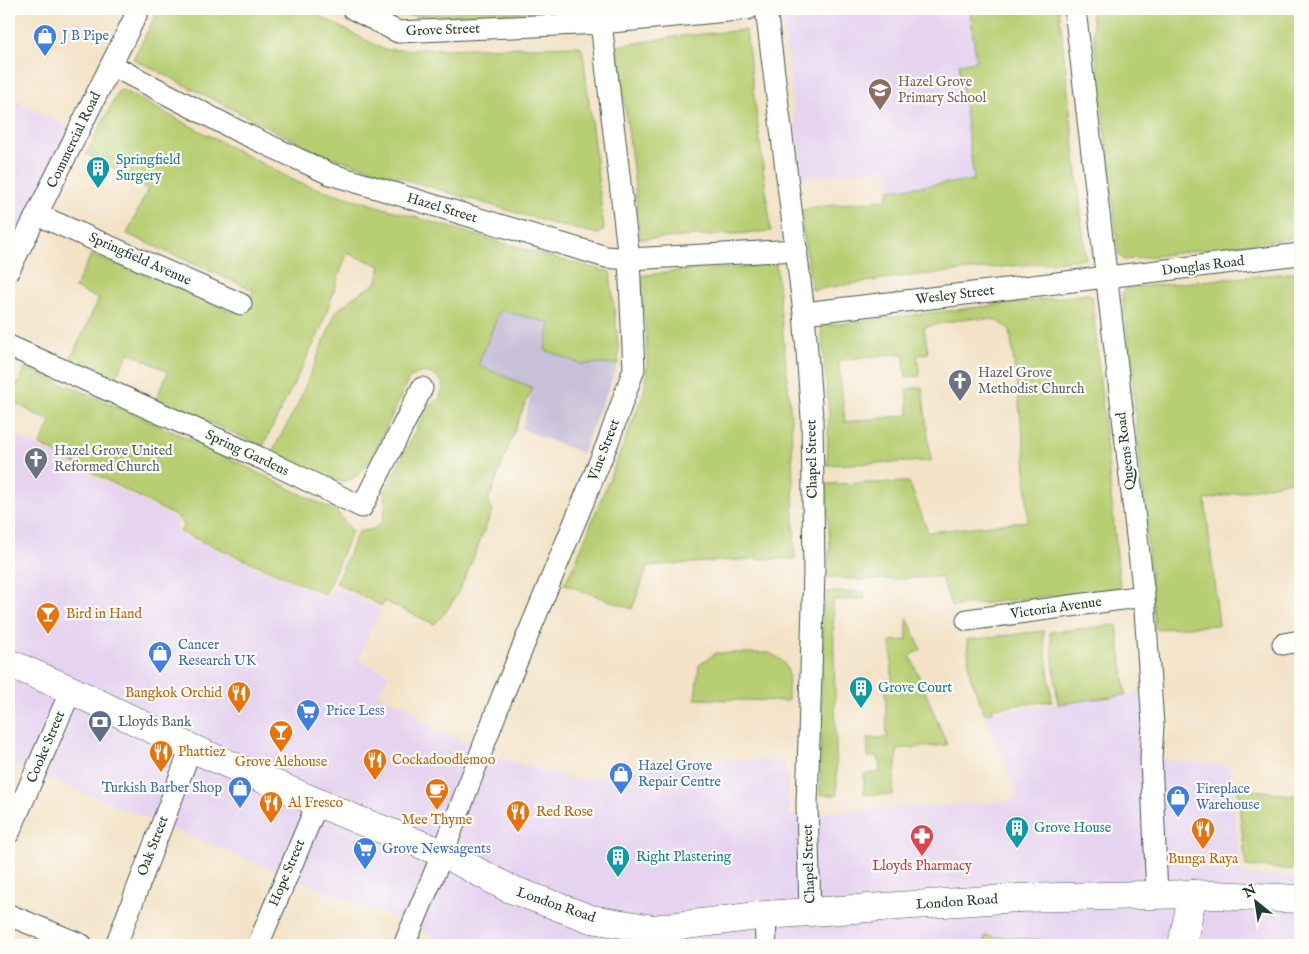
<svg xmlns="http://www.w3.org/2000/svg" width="1309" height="954" font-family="'IM FELL English',serif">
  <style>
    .built { fill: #e6d3f0 }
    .industrial { fill: #c8c0d8 }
    .green { fill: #b8ce72; stroke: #6c8653 }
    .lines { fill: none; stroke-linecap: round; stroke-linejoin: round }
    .street-casing { stroke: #3f564a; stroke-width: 23 }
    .secondary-casing { stroke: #3f564a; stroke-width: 29 }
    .highway-casing { stroke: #3f564a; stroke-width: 29 }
    .street { stroke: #fff; stroke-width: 21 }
    .secondary { stroke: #fff; stroke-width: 28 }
    .highway { stroke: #fff; stroke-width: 28 }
    .labels { text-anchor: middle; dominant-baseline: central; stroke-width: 4.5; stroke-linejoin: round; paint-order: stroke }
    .street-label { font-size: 14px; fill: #1f3d34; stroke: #fdfcf7 }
    .shop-label { font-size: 14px; fill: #366cbe; stroke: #fdfcf7; text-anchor: start }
    .education-label { font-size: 14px; fill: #785e54; stroke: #fdfcf7; text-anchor: start }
    .culture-label { font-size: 14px; fill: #0d838f; stroke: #fdfcf7; text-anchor: start }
    .worship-label { font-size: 14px; fill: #5b616d; stroke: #fdfcf7; text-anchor: start }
    .food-label { font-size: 14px; fill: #c56008; stroke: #fdfcf7; text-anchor: start }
    .service-label { font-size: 14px; fill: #4e5e75; stroke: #fdfcf7; text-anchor: start }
    .health-label { font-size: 14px; fill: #be3a42; stroke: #fdfcf7 }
  </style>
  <rect width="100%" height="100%" fill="#fdfcf7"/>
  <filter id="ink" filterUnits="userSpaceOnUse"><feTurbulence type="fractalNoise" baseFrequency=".02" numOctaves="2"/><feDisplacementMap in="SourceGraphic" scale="10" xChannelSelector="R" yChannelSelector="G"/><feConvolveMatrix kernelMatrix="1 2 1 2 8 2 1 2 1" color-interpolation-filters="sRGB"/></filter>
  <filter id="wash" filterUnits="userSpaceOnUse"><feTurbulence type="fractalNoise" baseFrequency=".0096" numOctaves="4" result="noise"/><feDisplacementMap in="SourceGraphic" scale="20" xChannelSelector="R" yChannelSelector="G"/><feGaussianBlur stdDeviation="1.12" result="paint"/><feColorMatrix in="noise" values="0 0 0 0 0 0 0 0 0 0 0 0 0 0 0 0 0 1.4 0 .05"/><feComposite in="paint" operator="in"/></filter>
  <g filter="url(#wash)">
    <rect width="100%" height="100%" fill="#f3e2c6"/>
    <path class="built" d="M781,9h189l7,53 -18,2 15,116 -85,10 -3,-22 -83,11z
      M9,97l60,31 -60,121z
      M9,432l169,88 -3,12 151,66 9,-11 45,22 -22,51 31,14 -11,21 41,17 -2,8 78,37 84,24 112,-23 94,3 5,54 229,-15 -35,-87 160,-21 7,66 79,8 12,108 58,3v68h-847l-40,-19 -404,-163z"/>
    <path class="industrial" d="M500,310l51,13 -6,27 36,14h37l-36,89 -60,-24 11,-41 -55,-23z"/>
    <path class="green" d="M159,9h147l79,41 195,-4 3,7 21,176 -5,5 -42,-9 -236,-71 -188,-95z
      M381,9h220l-92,5 -108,2 -8,-1z
      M970,9h89l27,250 -188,18 -86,13 -12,-79 13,-4 73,-7 3,-10 85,-10 -15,-116 17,-3z
      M1091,9h209v228l-176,23 -5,-5z
      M746,30l25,201c-44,4 -87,6 -131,8l-7,-71 -16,-122 64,-10z
      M120,89l179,94 252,74 59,15 9,80 -1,12h-37l-36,-14 5,-27 -50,-13 -22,55 55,23 -11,23 -33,88 -1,5 5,6c-16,33 -32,93 -59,114l-50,-23 -2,5 -46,-23 22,-51 16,-3 9,-8 3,-18 -2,-10 42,-83 14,-13 4,-12c-9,-13 -22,-17 -35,-6l-37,78c-7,11 -16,24 -30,24 -18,1 -53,-22 -69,-31l24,-44 39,-94 16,-14 24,-15 5,-17 -34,-13 -27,78 -57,115 -107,-47 12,-27 -39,-20 -15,28 -44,-20 29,-61 -24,-11 16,-33 66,24 74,33 16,-4 6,-18 -126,-56 21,-45 -30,-14 2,-4 -34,-17z
      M776,263l15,154 4,142h-43l-104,7 -16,43 -68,-25 10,-18 69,-170c9,-40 1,-79 -4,-120l45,-6 54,-2z
      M1300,272v207l-95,21 14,125 -64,4 -25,-278 -8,-57 5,-6z
      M1088,294l4,2 28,292 -168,19 -11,-30 -77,3 -37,-3 3,-29 -4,-64 83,-2 19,50 100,-11 -3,-68 -15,-123 -13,-10 -29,-2 -44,9 4,26 -11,2 3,21 -14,1 -3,-24 -65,7 7,62 64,-7 -3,-26 16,-2 9,74 -104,4 2,-50 -8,-89z
      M27,366l40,21 1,-2 132,59 137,68 15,19 -27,63 -145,-62 4,-8 -5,-6 -139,-73 11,-23 -42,-22z
      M823,592h41l1,7 -32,1 4,195h-17z
      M907,617l14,33 -11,5 37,90 -49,4 -6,46 -28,-1v-20l16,-1 -1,-16h-11l-1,-19h20l-2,-58h7l-1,-39 16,-1z
      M1117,625l9,70 -68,9 -8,-72z
      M1043,631l9,70 -59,7v4l-9,1 -14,-38 -3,-35z
      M716,653h53c25,10 19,25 19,48l-93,-2 4,-34z
      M1237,788l63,8v74l-54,-4z
      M985,936l60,4 1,5h-63z"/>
  </g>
  <g filter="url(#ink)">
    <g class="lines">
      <g class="street-casing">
        <path id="street" d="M353,9l45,23 203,-9 147,-14
          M766,9l38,304 8,105 2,154 -7,233 3,107
          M1075,9l69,587 9,129 -2,33 6,137
          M111,65l125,65 94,44 276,83 23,2 168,-9
          M38,215l203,89
          M9,270l130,-261
          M804,313l496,-59
          M9,346l256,114 97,47 60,-119
          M967,620l177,-24
          M1283,644l17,-3
          M9,833l62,-143
          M9,915l73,30
          M765,915l1,30
          M116,945l75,-197
          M258,945l60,-143
          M404,945l39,-92 59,-156 106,-255 26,-73 -5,-110 -28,-236"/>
      </g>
      <g class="secondary-casing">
        <path id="secondary" d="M1182,945l11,-51"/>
      </g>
      <g class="highway-casing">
        <path id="highway" d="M9,663l62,27 120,58 167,72 85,33 65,35 83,31 63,10 111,-14 253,-17 175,-4 107,5"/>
      </g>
      <use href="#street" class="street"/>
      <use href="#secondary" class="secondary"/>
      <use href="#highway" class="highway"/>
    </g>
  </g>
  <defs>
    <g id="shop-pin" transform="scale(1.25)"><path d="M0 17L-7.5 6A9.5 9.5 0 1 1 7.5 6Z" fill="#3f7fe0" stroke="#fdfcf7"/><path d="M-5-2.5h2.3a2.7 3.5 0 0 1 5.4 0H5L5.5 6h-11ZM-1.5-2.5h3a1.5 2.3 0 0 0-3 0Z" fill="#fff"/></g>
    <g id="school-pin" transform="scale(1.25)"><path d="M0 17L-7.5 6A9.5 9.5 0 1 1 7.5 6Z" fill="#8d6e63" stroke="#fdfcf7"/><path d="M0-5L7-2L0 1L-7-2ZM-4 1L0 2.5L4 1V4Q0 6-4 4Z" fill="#fff"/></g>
    <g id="building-pin" transform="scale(1.25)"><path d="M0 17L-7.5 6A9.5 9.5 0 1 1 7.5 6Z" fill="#0f9aa8" stroke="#fdfcf7"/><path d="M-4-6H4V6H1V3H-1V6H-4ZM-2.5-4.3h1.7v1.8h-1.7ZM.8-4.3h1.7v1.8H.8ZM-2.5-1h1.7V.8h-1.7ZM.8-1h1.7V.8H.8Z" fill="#fff"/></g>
    <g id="church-pin" transform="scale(1.25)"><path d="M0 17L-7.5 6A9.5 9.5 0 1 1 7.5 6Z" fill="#6b7280" stroke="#fdfcf7"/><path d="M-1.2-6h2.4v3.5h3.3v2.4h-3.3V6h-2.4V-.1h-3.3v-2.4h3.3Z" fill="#fff"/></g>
    <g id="bar-pin" transform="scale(1.25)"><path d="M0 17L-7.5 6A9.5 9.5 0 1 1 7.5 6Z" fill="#e8710a" stroke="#fdfcf7"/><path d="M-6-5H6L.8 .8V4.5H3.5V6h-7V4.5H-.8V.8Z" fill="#fff"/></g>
    <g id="restaurant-pin" transform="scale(1.25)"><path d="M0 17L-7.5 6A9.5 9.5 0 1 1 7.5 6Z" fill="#e8710a" stroke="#fdfcf7"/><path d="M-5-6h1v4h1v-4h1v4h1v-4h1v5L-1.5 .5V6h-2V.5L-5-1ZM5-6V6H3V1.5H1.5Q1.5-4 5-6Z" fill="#fff"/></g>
    <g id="supermarket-pin" transform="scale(1.25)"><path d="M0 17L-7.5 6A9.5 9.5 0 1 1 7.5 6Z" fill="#3f7fe0" stroke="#fdfcf7"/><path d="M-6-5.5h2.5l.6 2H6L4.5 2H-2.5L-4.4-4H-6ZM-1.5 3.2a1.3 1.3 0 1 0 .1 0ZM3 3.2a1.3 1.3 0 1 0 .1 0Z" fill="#fff"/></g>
    <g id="bank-pin" transform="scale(1.25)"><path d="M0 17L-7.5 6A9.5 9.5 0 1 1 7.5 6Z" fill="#5c6f8a" stroke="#fdfcf7"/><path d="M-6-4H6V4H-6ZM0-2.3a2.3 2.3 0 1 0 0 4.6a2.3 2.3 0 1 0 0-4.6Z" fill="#fff"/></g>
    <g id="cafe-pin" transform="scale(1.25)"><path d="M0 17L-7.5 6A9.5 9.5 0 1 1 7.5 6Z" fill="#e8710a" stroke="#fdfcf7"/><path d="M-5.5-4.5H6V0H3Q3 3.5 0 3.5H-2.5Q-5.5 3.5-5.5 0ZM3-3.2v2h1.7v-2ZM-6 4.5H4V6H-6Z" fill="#fff"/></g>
    <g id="pharmacy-pin" transform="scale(1.25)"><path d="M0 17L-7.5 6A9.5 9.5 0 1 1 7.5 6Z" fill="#e0444e" stroke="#fdfcf7"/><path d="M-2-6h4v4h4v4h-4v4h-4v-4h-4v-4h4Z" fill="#fff"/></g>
  </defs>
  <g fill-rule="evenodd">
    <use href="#shop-pin" x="45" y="36"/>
    <use href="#school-pin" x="880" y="90"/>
    <use href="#building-pin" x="98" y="168"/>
    <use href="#church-pin" x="960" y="381"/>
    <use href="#church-pin" x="36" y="459"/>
    <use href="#bar-pin" x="48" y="614"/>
    <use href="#shop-pin" x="160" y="653"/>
    <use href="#building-pin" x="861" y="688"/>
    <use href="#restaurant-pin" x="239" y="693"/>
    <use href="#supermarket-pin" x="308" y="711"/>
    <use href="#bank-pin" x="100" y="722"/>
    <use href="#bar-pin" x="281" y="732"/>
    <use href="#restaurant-pin" x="161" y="752"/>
    <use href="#restaurant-pin" x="375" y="760"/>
    <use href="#shop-pin" x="621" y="774"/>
    <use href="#shop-pin" x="240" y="788"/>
    <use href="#cafe-pin" x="437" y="790"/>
    <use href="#shop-pin" x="1178" y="797"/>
    <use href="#restaurant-pin" x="271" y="803"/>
    <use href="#restaurant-pin" x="518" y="812"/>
    <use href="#building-pin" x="1017" y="828"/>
    <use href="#restaurant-pin" x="1203" y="829"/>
    <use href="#pharmacy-pin" x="922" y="836"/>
    <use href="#supermarket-pin" x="365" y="849"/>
    <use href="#building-pin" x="618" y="857"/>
  </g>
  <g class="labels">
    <g class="street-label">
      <text transform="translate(443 30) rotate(-2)">Grove Street</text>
      <text transform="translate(74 140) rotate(-64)">Commercial Road</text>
      <text transform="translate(442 208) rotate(17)">Hazel Street</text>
      <text transform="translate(140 259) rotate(24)">Springfield Avenue</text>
      <text transform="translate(1203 266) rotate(-7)">Douglas Road</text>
      <text transform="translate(955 295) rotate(-7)">Wesley Street</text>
      <text transform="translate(604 450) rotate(-69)">Vine Street</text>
      <text transform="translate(1126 451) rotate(-97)">Queens Road</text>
      <text transform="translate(247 453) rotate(25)">Spring Gardens</text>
      <text transform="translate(812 459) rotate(-91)">Chapel Street</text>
      <text transform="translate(1056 608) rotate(-8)">Victoria Avenue</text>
      <text transform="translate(46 747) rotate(-67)">Cooke Street</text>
      <text transform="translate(153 846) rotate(-69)">Oak Street</text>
      <text transform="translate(809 864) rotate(-92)">Chapel Street</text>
      <text transform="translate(287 873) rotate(-67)">Hope Street</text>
      <text transform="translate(957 902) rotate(-4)">London Road</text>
      <text transform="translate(556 905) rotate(19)">London Road</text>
    </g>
    <g class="shop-label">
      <text x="62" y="36">J B Pipe</text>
      <text x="178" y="645">Cancer<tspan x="178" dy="16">Research UK</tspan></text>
      <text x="326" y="711">Price Less</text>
      <text x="638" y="766">Hazel Grove<tspan x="638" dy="16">Repair Centre</tspan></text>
      <text x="222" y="788" text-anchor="end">Turkish Barber Shop</text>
      <text x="1196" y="789">Fireplace<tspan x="1196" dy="16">Warehouse</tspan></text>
      <text x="382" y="849">Grove Newsagents</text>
    </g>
    <g class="education-label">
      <text x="898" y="82">Hazel Grove<tspan x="898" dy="16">Primary School</tspan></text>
    </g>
    <g class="culture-label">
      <text x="116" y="160">Springfield<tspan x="116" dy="16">Surgery</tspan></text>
      <text x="878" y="688">Grove Court</text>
      <text x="1034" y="828">Grove House</text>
      <text x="636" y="857">Right Plastering</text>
    </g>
    <g class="worship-label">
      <text x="978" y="373">Hazel Grove<tspan x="978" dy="16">Methodist Church</tspan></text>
      <text x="54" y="451">Hazel Grove United<tspan x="54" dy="16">Reformed Church</tspan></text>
    </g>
    <g class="food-label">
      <text x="66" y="614">Bird in Hand</text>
      <text x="222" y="693" text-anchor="end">Bangkok Orchid</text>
      <text x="178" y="752">Phattiez</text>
      <text x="392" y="760">Cockadoodlemoo</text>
      <text x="281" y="762" text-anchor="middle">Grove Alehouse</text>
      <text x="288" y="803">Al Fresco</text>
      <text x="536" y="812">Red Rose</text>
      <text x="437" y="820" text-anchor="middle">Mee Thyme</text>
      <text x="1203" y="859" text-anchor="middle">Bunga Raya</text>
    </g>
    <g class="service-label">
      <text x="118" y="722">Lloyds Bank</text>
    </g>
    <g class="health-label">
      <text x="922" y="866">Lloyds Pharmacy</text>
    </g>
  </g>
  <rect width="1309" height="954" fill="none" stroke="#fdfcf7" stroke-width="30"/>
  <g transform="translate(1256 902) rotate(330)" stroke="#fdfcf7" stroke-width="4" paint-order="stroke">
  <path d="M0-4L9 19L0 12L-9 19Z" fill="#1f3d34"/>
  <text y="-8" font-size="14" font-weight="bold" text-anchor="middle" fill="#1f3d34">N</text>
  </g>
</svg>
